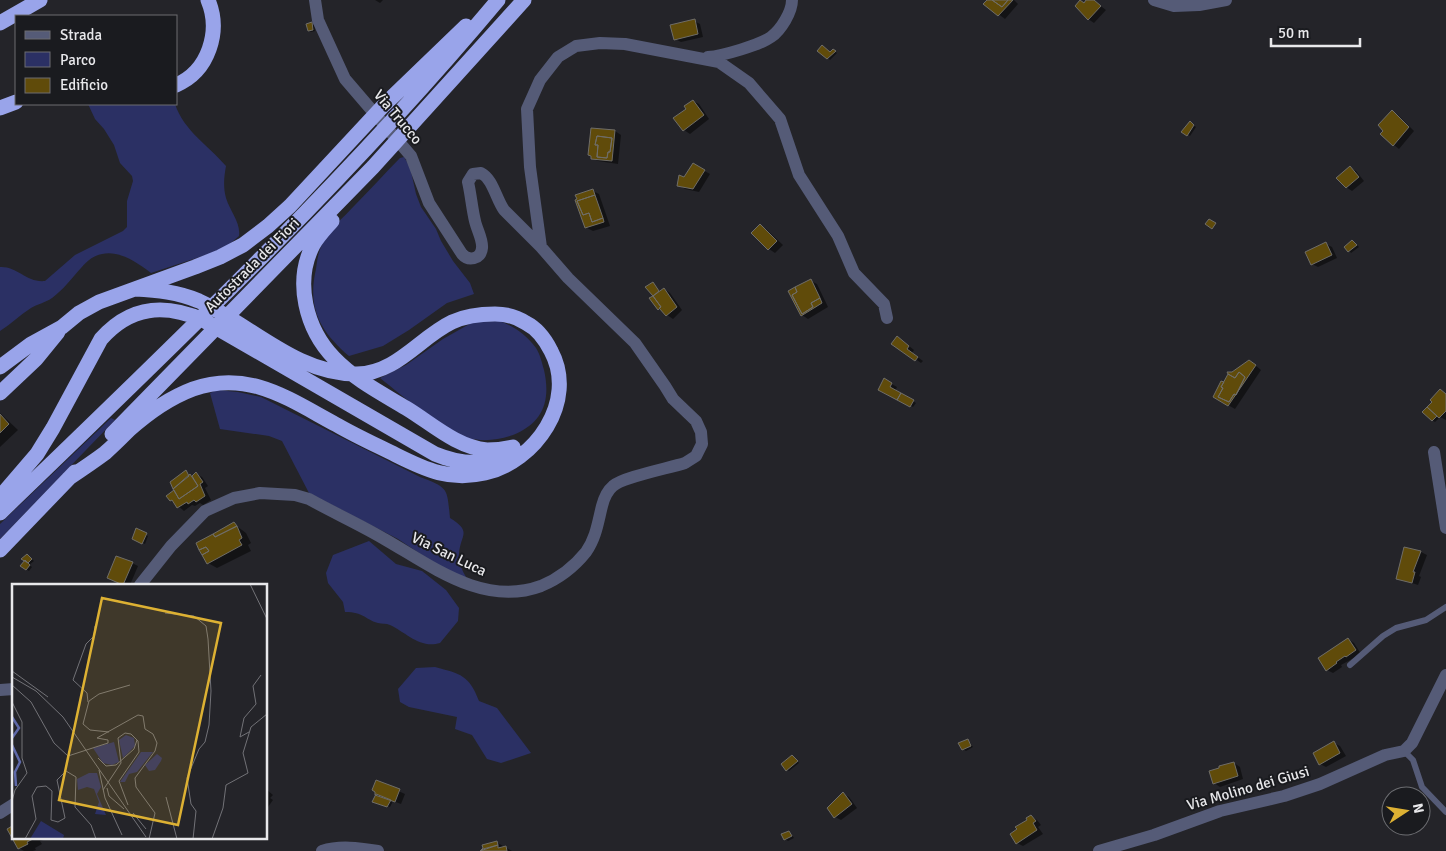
<svg xmlns="http://www.w3.org/2000/svg" width="1446" height="851" font-family="Signika,sans-serif">
  <style>
    .green { fill: #2b3064 }
    .shadow { fill: #0007 }
    .building { fill: #604b0a; stroke: #6f6d68; fill-rule: evenodd }
    .lines { fill: none; stroke-linecap: round; stroke-linejoin: round }
    .lane { stroke: #555b77; stroke-width: 6 }
    .street { stroke: #555b77; stroke-width: 12 }
    .highway { stroke: #99a4ea; stroke-width: 15 }
    .labels { text-anchor: middle; dominant-baseline: central; stroke-width: 4; stroke-linejoin: round; paint-order: stroke }
    .street-label { font-size: 15px; fill: #e8e8eb; stroke: #1a1b1f }
    .inset-river { fill: none; stroke: #5e68a8; stroke-width: 2.5 }
    .inset-road { fill: none; stroke: #727277; stroke-width: 1 }
    .view { fill: #ddb133; fill-opacity: 0.15; stroke: #ddb133; stroke-width: 2.5 }
    .inset-edge { fill: none; stroke: #e8e8eb; stroke-width: 2.5 }
  </style>
  <rect width="100%" height="100%" fill="#242429"/>
  <path class="green" d="M88,104h87c9,27 33,41 51,62 -2,11 -3,21 0,32 4,13 15,25 13,38l-15,13 -73,24c-22,-17 -48,-32 -70,-5 -9,10 -18,22 -29,30 -7,5 -15,6 -21,10 -11,7 -20,16 -31,23v-64c17,-1 27,16 45,14l30,-26 48,-24 4,-4v-26l6,-20 -1,-5 -12,-13 -6,-18 -10,-16 -9,-10z
    M404,157l6,10 6,27 5,13 15,22 5,12 12,20 17,22 4,11 -27,9 -38,27 -26,16 -34,10c-29,-25 -42,-48 -33,-87 1,-7 2,-16 5,-22 6,-16 23,-30 34,-42 15,-15 29,-31 45,-47z
    M500,321c15,6 26,14 36,27 4,6 6,15 8,22 7,31 -1,53 -31,65 -14,5 -30,7 -45,3 -29,-10 -64,-41 -88,-60l26,-13 37,-26 30,-17z
    M217,390l21,2 23,5 159,80c29,11 27,11 30,41 23,14 10,17 9,36 -1,8 3,16 7,23h-7l-37,-22 -24,-16 -89,-46 -27,-52 -13,-5 -49,-7 -10,-36z
    M111,418l4,2 -115,119v-15z
    M369,541l27,23 26,7 24,19 13,18 -1,13 -18,22c-20,6 -33,-10 -50,-18 -4,-2 -8,-1 -12,-2 -14,-4 -14,-11 -33,-11l-2,-10 -15,-19 -2,-10 7,-18z
    M435,667c26,7 34,8 44,34l18,7 34,45 -30,10 -14,-4 -15,-24 -17,-6 2,-12 -48,-10 -9,-5 -2,-13 18,-21z"/>
  <path class="shadow" d="M375,0h8l-3,3z
    M988,0h26l4,4 -13,15 -20,-15z
    M1088,0h5l13,10 -12,13 -6,-4 -4,-15z
    M694,21l6,3 3,13 -22,5 -6,-3z
    M312,24l2,1 1,6 -4,1 -2,-2z
    M833,50l4,3 -7,7 -2,-2z
    M693,101l6,3 10,15 -19,15 -6,-4 -9,-11 12,-10z
    M1392,111l6,4 16,16 -15,18 -5,-4 -10,-14z
    M1192,124l4,3 -6,9 -7,-4z
    M592,129l23,2 6,4 -3,29 -20,-3 -6,-3z
    M694,165l16,9 -11,18 -14,-3 -6,-4z
    M1350,168l6,3 8,10 -12,10 -6,-4z
    M593,191l6,3 11,32 -17,5 -6,-3 -10,-27z
    M760,226l6,3 17,16 -8,8 -6,-4 -16,-16z
    M1353,241l6,6 -8,6 -5,-6z
    M1326,244l6,3 5,11 -19,9 -6,-3z
    M811,281l6,3 11,23 -20,12 -6,-4z
    M653,283l7,9 4,-3 6,4 12,17 -9,9 -6,-4 -4,-6 -2,1 -3,-1 -3,-13 -2,-1z
    M903,341l11,9 -2,3 11,8 -2,2 -28,-20z
    M1255,365l6,5 -26,39 -21,-12 10,-13 4,-10z
    M885,380l12,7 -2,4 21,12 -3,4 -33,-18z
    M1446,394v26l-6,-3 -5,5 -3,-2 -4,-12z
    M0,413l18,17 -18,17z
    M186,472l7,5 3,-3 6,3 6,9 -3,2 6,12 -8,5 -3,-2 -5,3 -3,-1 -8,6 -13,-11z
    M234,524l12,9 5,10 -3,2 3,6 -34,17 -9,-5z
    M137,530l11,6 -3,8 -12,-6z
    M1405,549l16,3 6,3 -8,21 2,1 -3,8 -21,-7z
    M29,557l5,4 -5,4 3,2 -3,4 -3,-2z
    M132,563l6,3 -8,19h-7l-14,-7z
    M1348,639l6,4 7,11 -20,11 1,2 -9,6 -6,-3z
    M968,740l5,7 -7,4 -3,-2z
    M1334,743l6,3 6,10 -20,11 -6,-3z
    M795,758l4,5 -10,8 -2,-1z
    M1234,763l6,4 3,12 -23,8 -6,-4z
    M377,781l28,13 -4,10 -8,-3 -3,6 -14,-5z
    M266,789l7,6 -3,3 3,2 -5,7 -2,-1z
    M843,794l6,3 8,11 -16,12 -6,-3z
    M1031,816l6,4 4,5 -3,2 5,7 -20,12 -6,-3z
    M789,832l5,6 -6,3 -3,-2z
    M14,837h38l-12,4 2,3 -7,4 1,2 -3,1h-9l-5,-3z
    M496,842l16,9h-30z"/>
  <path class="building" d="M987,0h5l10,7 6,-7h5l-15,16 -15,-12z
    M992,0h16l-6,7z
    M1080,0l4,3 2,-3h8l7,6 -13,14 -13,-14z
    M695,19l3,15 -24,6 -4,-15z
    M312,22l1,8 -5,1 -2,-7z
    M822,45l8,7 3,-3 3,2 -9,8 -10,-8z
    M693,100l11,15 -21,16 -10,-13 13,-9 -2,-3z
    M1392,110l17,17 -16,19 -13,-12 3,-3 -5,-6z
    M1190,121l4,4 -7,11 -6,-4z
    M591,128l24,2 -3,31 -21,-2v-3l-3,-1zM597,136l15,2 -2,14h-2l-1,6 -10,-1 1,-12h-3z
    M597,136l15,2 -2,14h-2l-1,6 -10,-1 1,-12h-3z
    M693,163l12,7 -12,19 -16,-3 2,-11 5,2z
    M1350,166l9,11 -13,11 -10,-10z
    M593,189l2,6 -18,6 6,14 6,-2 3,9 11,-4 1,4 -19,6 -10,-28 2,-1 -2,-4z
    M595,195l8,23 -11,4 -3,-9 -6,2 -6,-14z
    M1209,219l7,4 -4,6 -7,-5z
    M760,224l17,17 -9,9 -17,-17z
    M1352,240l5,5 -9,7 -4,-5z
    M1326,242l6,13 -21,10 -6,-13z
    M811,279l9,19 -9,5 2,4 -11,7 -10,-19 5,-3 -2,-5z
    M653,282l6,9 -6,5 8,11 -3,3 -9,-12 4,-2 -8,-9z
    M795,287l2,5 -5,3 10,19 11,-7 -2,-4 9,-5 2,5 -21,13 -13,-25z
    M664,288l13,19 -11,9 -7,-8 2,-1 -8,-11z
    M897,336l12,10 -2,3 11,8 -3,4 -24,-17z
    M1249,360l7,5 -28,41 -15,-9 8,-16 3,1 -3,5 2,1 -5,9 11,5 5,-8 2,1 9,-18 -6,-5 -4,6 -7,-4 -1,-2h5z
    M1239,372l6,5 -9,18 -2,-1 -5,8 -11,-5 5,-9 -2,-1 7,-13 7,4z
    M884,378l8,5 -2,4 11,6 -4,7 -19,-10z
    M1440,389l6,5v17l-7,7 -12,-11 5,-5 -2,-2z
    M901,393l13,7 -4,7 -13,-7z
    M1427,407l10,9 -5,5 -10,-9z
    M0,414l9,10 -9,9z
    M186,470l3,6 -16,13 -3,-7z
    M196,472l7,10 -3,2 5,12 -9,6 -2,-2 -6,4 -1,-2 -10,6 -5,-8 -2,1 -4,-5 8,-6 5,9 19,-13 -6,-10z
    M190,474l8,12 -19,13 -6,-10z
    M234,522l3,4 -22,11 -2,-3z
    M237,526l5,12 -3,2 3,5 -35,19 -5,-9 7,-4 -3,-4 -7,3 -3,-7 17,-9 2,3z
    M136,528l11,5 -5,11 -10,-5z
    M206,547l3,4 -7,4 -3,-5z
    M1404,547l17,4 -8,21h2l-3,11 -16,-4z
    M27,554l5,5 -4,4 -7,-4z
    M116,556l17,6 -10,23 -16,-7z
    M25,560l5,5 -4,5 -6,-4z
    M1348,638l8,12 -10,7 -1,-1 -9,6 1,1 -11,8 -8,-13z
    M968,739l3,7 -9,4 -4,-7z
    M1334,741l6,12 -21,12 -6,-12z
    M792,755l6,6 -12,10 -5,-7z
    M1234,762l4,14 -25,8 -4,-13 10,-3v-2z
    M376,780l24,9 -5,13 -20,-7v-3l-3,-2z
    M843,792l9,12 -18,14 -7,-10z
    M376,794l15,6 -4,7 -15,-5z
    M1031,815l5,6 -3,2 4,7 -21,14 -6,-10 7,-5 -2,-2 12,-7 -1,-2z
    M14,825v12h18l1,2 -6,3 1,2 -10,5 -11,-20z
    M789,831l3,5 -8,4 -3,-6z
    M497,841l1,4 -18,6 3,-3 -1,-3z
    M498,845v3l8,-2 1,5h-26l2,-2z"/>
  <g class="lines">
    <path class="lane" d="M1350,665l33,-29 13,-8 30,-8 20,-13
      M1404,751l9,9 9,27 24,25"/>
    <path class="street" d="M1154,0l20,6 25,-1 27,-5
      M708,57c14,-1 52,-12 63,-20 10,-7 21,-25 21,-37
      M541,247l-11,-80 -3,-58 13,-29 18,-23 18,-11 24,-3 25,1 94,18 30,21 31,36 19,56 39,61 16,37 30,31 3,14
      M1434,452l12,76
      M140,585l31,-39 34,-35 29,-13 26,-5 35,2 14,4c25,14 52,26 77,41 47,27 98,67 155,46 17,-7 33,-19 45,-34 10,-14 12,-30 16,-46 2,-8 5,-15 11,-20 10,-9 57,-18 72,-23l11,-7 6,-12 -1,-12 -5,-11 -23,-22 -8,-13 -30,-43 -67,-65 -27,-31 -37,-37c-8,-11 -11,-31 -23,-37l-8,1 -5,8c3,13 4,27 7,39 2,9 8,19 7,27 -1,12 -14,13 -20,6l-33,-51 -18,-47 -66,-77 -27,-59 -3,-20
      M0,690l14,-1
      M0,813l14,-9
      M322,851c18,-6 37,-3 56,0
      M1099,851l55,-16 66,-24 64,-15 36,-12 65,-29 19,-4 8,-8 34,-68"/>
    <path class="highway" d="M0,23l40,-23
      M176,85c33,-14 45,-54 32,-85
      M0,108l16,-6
      M332,221c-7,8 -14,15 -19,24 -19,37 -7,84 21,113 20,21 47,35 72,50 25,15 50,39 81,42 8,0 17,-1 26,-3
      M0,367l31,-23 31,-17 17,-14 20,-11 96,-35 25,-10 23,-12 25,-19 22,-20 94,-101 82,-79
      M0,393l36,-34 22,-27
      M112,434l261,-267 151,-167
      M69,478c12,-8 24,-16 36,-25 8,-7 16,-15 24,-23 19,-17 40,-32 64,-41 56,-20 97,11 144,36 19,11 39,20 59,30 30,15 54,26 89,18 50,-11 93,-72 66,-122 -6,-12 -13,-22 -25,-28 -9,-6 -20,-9 -31,-9 -15,0 -30,2 -43,8 -33,16 -55,51 -95,52 -61,0 -106,-49 -158,-73 -21,-9 -42,-11 -64,-12
      M0,497l37,-43 16,-26 48,-89c29,-33 63,-36 102,-19l232,134c24,10 49,13 73,0
      M0,513c171,-165 345,-330 498,-513
      M0,550l75,-78"/>
  </g>
  <g class="labels">
    <g class="street-label">
      <text transform="translate(398 117) rotate(50)">Via Trucco</text>
      <text transform="translate(252 265) rotate(-45)">Autostrada dei Fiori</text>
      <text transform="translate(449 554) rotate(26)">Via San Luca</text>
      <text transform="translate(1248 788) rotate(-16)">Via Molino dei Giusi</text>
    </g>
  </g>
  <g transform="translate(12 584)">
    <rect width="255" height="255" fill="#242429"/>
    <path d="M114,151l8,3 1,8 -12,12 -4,-18zM102,158l5,20 -7,3 -9,-2 -10,-15zM129,168h12l-16,20 -8,2 -4,8h-5zM145,170l5,4 -1,3 -6,9 -6,1 -4,-6zM77,189h8l4,14 -4,7 9,21 -11,-1 4,-12 -5,-13 -7,-2 -9,3 -1,-11zM29,237l23,14 -1,4h-33z" fill="#2b3064"/>
    <path class="inset-river" d="M0,133l7,11 -7,10M0,161l8,17 -5,10 1,14"/>
    <path class="inset-road" d="M238,0l17,35M153,29l29,3 12,10 2,13 3,52 -2,34 -4,17 -6,7 -12,29 4,26 5,7 -3,28M0,87l36,26M0,93l24,14 27,26 83,120M0,101l19,17 23,41 14,13 40,-13v-3l-11,-2 41,-23 5,1 2,13 8,5 4,9 -2,8 -20,27 1,9 19,26 -6,26M0,118l10,20v36l5,15 -12,17 -3,11M76,118l-1,-9 -14,-13 13,-36 8,-8 1,-10M97,148l-19,-2 -7,-6 6,-23 10,-7 31,-9M237,148l-9,5 4,-19 12,-14 -3,-18 8,-11M86,174l8,8 10,-1 18,-16 3,-9M87,186l6,28 17,37M95,204l2,8 15,13M91,206l18,-27 -3,-25 7,-5 6,1 7,7 1,11 -20,29 9,24M154,213l11,42M121,229l13,16M13,255l11,-20 -4,-23 5,-9 9,-1 6,5 -1,29 7,2 7,-4 -8,-38 9,-9 10,6 -1,30 16,18 5,14M200,255l11,-31 3,-23 22,-12 -5,-20 8,-26 16,-13"/>
    <path class="view" d="M90,14l119,25 -43,202 -119,-25z"/>
    <rect width="255" height="255" class="inset-edge"/>
  </g>
  <rect x="15" y="15" width="162" height="90" fill="#1a1b1f" stroke="#6c6d71"/>
  <rect x="25" y="31" width="25" height="8" fill="#555b77" stroke="#6c6d71"/>
  <text x="60" y="40" font-size="15" fill="#e8e8eb">Strada</text>
  <rect x="25" y="52" width="25" height="15" fill="#2b3064" stroke="#6c6d71"/>
  <text x="60" y="65" font-size="15" fill="#e8e8eb">Parco</text>
  <rect x="25" y="78" width="25" height="15" fill="#604b0a" stroke="#6c6d71"/>
  <text x="60" y="90" font-size="15" fill="#e8e8eb">Edificio</text>
  <g transform="translate(1406 811) rotate(78)"><circle r="24" fill="#1a1b1f" stroke="#6c6d71"/>
  <path d="M0-4L9 19L0 12L-9 19Z" fill="#ddb133"/>
  <text y="-8" font-size="14" font-weight="bold" text-anchor="middle" fill="#e8e8eb">N</text>
  </g>
  <path d="M1271 38v8h89v-8" fill="none" stroke="#e8e8eb" stroke-width="2.5"/>
  <text x="1278" y="38" font-size="15" fill="#e8e8eb" stroke="#1a1b1f" stroke-width="4" paint-order="stroke">50 m</text>
</svg>
